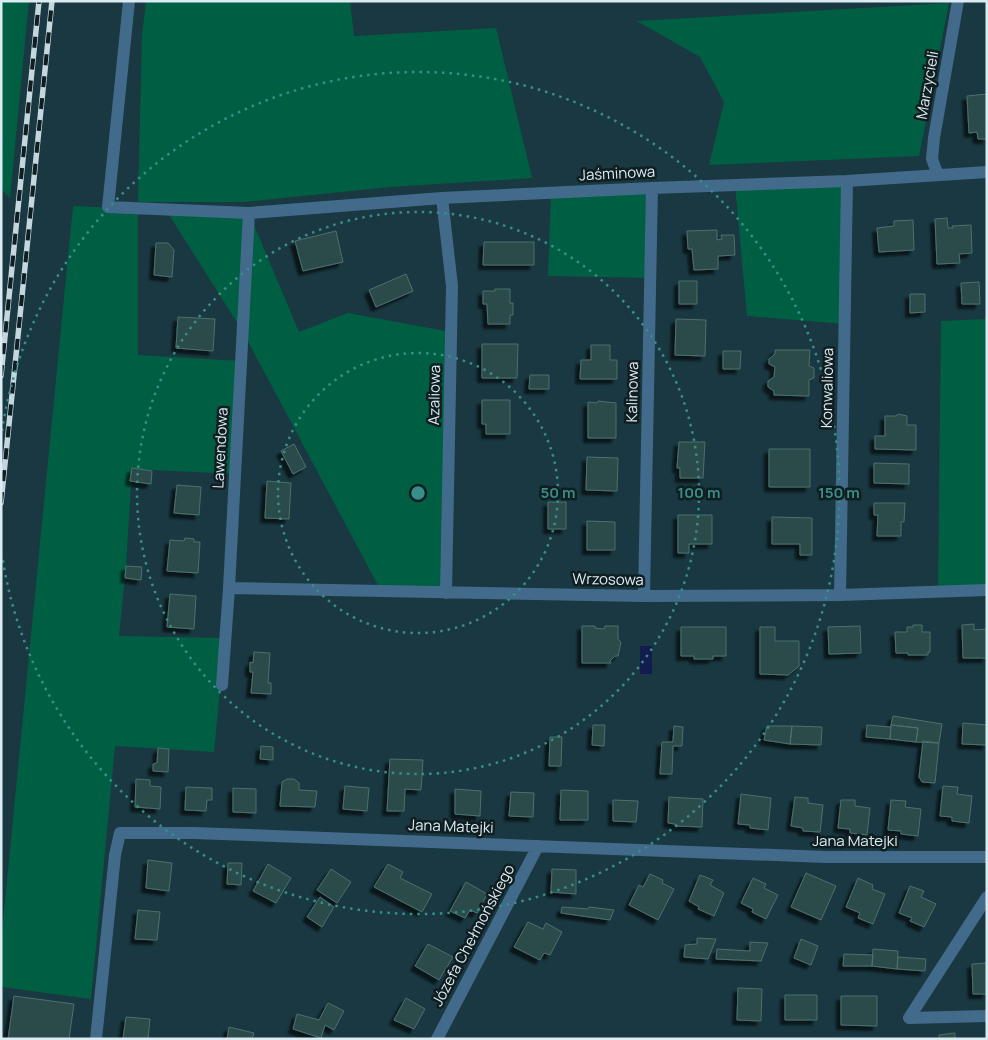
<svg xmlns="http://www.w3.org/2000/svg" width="988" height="1040" font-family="Manrope,sans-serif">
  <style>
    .green { fill: #005f42 }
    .water { fill: #131c4f }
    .building { fill: #2a4b49; stroke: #4d706d; filter: url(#shadow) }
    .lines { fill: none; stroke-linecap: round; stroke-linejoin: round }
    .street { stroke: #426b8b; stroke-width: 12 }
    .rail-casing { stroke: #c5d7de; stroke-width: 5.5 }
    .rail { stroke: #101d21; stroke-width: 4; stroke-dasharray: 11; stroke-linecap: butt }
    .ring { fill: none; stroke: #388e88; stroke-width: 2.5; stroke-dasharray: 2.5 5 }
    .labels { text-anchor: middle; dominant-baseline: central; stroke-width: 5; stroke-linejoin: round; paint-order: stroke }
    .street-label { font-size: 15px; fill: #dbecf2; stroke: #101d21 }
    .centre { fill: #388e88; stroke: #101d21; stroke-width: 2.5 }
    .ring-label { font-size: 15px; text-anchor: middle; font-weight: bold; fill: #388e88; stroke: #101d21; stroke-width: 5; stroke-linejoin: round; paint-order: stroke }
  </style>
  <defs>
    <filter id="shadow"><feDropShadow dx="-4.5" dy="4.5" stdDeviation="1" flood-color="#0009"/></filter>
  </defs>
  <rect width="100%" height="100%" fill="#193841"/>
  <path class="green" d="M1,1h28l-19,197 -8,-8z
    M146,1h204l4,35 142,-8 36,150 -142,9 -145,15h-107l4,-166z
    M949,3l-30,153 -210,9 15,-63 -24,-45 -63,-36z
    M847,181l-2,143 -98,-8 -12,-131z
    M652,188l-1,90 -103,-2 3,-83z
    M73,206l65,3v146l103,6 -6,113 -103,-5 -6,97 -7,70 106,2 -11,114 -99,-6 -24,253 -90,-12v-45z
    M166,210l83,3 50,119 49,-19 103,19 -5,261 -65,-2 -138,-259z
    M987,319v271l-49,2 3,-271z"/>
  <path class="water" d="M640,646h12v28h-12z"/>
  <path class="building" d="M987,94v45h-9l-1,-7 -8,1 -2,-37z
    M947,218l1,10h5l-1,-2 19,-1 1,28 -13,1 1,9 -23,1 -2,-45z
    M913,220l1,30 -35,2 -2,-24 17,-2v-5z
    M717,230v10l5,-1 -1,-4h13l1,20 -17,1v13l-24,1 -2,-21h-4l-1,-18z
    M336,231l7,31 -40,9 -8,-30z
    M484,242h50v23h-51z
    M156,243h12l6,7 -2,27 -18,-2z
    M406,274l7,17 -37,16 -7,-17z
    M679,281h18v23h-18z
    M979,282l1,22h-18l-1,-21z
    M495,289h15v14h3v12h-3v9h-22l-1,-20h-4v-13h12z
    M910,294h15v18l-15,1z
    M178,317l37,2 -2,32 -37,-3z
    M676,319l30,1 -1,36 -30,-1z
    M482,344h36l-1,34h-35z
    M591,345h19v15h7v19h-37l1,-19h10z
    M775,350h35l-1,16 5,2v10l-5,2v16l-35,-1v-4l-6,-4v-6l6,-4 1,-10 -6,-3v-5l6,-5z
    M723,351h18l-1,18h-17z
    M530,375h19v14h-20z
    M482,400h28v34h-24v-10h-4z
    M598,401l18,2v35h-28v-36l9,1z
    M898,414l9,2v9h9v25l-41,-1v-13h10v-20h11z
    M679,442h26l-2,36h-23v-10h-3z
    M294,444l12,23 -13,7 -12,-23z
    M769,449h41v38h-41z
    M587,457l31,1 -1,33 -31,-1z
    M874,463l35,1v20l-35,-1z
    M132,468l20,3 -1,13 -21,-3z
    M267,481l24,2 -2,36 -24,-1z
    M177,485l24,2 -2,28 -25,-2z
    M548,502h18v27h-18z
    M874,503h31l-1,19h-3v14h-24l1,-21h-4z
    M678,515h34v29h-23v9h-11z
    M772,517l40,1v37h-12v-11h-28z
    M587,521l28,1v28h-28z
    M185,538l9,1v3h6l-2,31 -31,-2 3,-31 14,1z
    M126,566l16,1 -1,13 -16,-2z
    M170,594l26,2 -2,33 -27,-2z
    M974,624v6l13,-1v29h-24l-1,-33z
    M913,625h9v7h8v20h-2v3h-20v-2h-12l-1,-21h12v-5h6z
    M582,626h13v2l9,1 1,-3h13v13l3,3 -3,14h-3l-5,5 1,2h-29z
    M860,626l1,27 -32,1 -1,-27z
    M681,627h45v29h-13v3h-19v-3h-13z
    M760,627h15v14h24v25l-11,9 -28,-1z
    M254,652l16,1 -2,30h3v11l-20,-1 2,-21h-3v-10l3,1z
    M893,716l49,8 -3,19 -23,-1 2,-14 -27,-3z
    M963,723l24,2v20l-25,-1z
    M593,725h12l-1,21 -12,-1z
    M867,725l24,2 -1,12 -24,-2z
    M891,725l27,3 -2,14 -26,-3z
    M674,726l9,1 -1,19h-9l-1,28h-12l2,-32h11z
    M767,726h25l-2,18 -26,-4z
    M792,726l30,1 -1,18 -31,-1z
    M550,737h12l-1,29h-12z
    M923,741l16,2 -4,40 -13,-1 -3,-5z
    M261,746l12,1v13l-13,-1z
    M158,748l11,1 -1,23 -15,-1v-7l4,-1z
    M390,759l33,1 -2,30 -16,-1 -1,22h-17z
    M136,779l14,1v6l11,1 -1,22 -25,-2z
    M287,779h7l5,4v7l18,1 -2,16 -35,-1 2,-24z
    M345,786l24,2 -2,23 -24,-2z
    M943,786l15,1 -1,7 15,2 -3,27 -17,-2v-4l-12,-1z
    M186,787l26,1v12h-5l-1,11 -21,-1z
    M233,788l23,1v24l-23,-1z
    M455,789l26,2 -1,25 -25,-2z
    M561,790l27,1v29h-28z
    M511,792l23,1 -1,24 -24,-1z
    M741,794l30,4 -3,32 -18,-2v-3l-12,-1z
    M669,797l34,2 -1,28 -27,-1v-2l-7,-1z
    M795,797l13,1v5l15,2 -3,27 -17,-1v-3l-12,-2z
    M613,800l25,1 -2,21 -23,-1z
    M841,800h14v6l15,2 -3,27 -17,-2v-4l-12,-1z
    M891,800l15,1 -1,6 16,2 -3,27 -17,-2v-3l-13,-1z
    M148,860l24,3 -3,28 -23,-3z
    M228,863h14l-1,22 -14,-1z
    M268,864l23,14 -15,25 -23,-12z
    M388,864l15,8 -3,6 32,16 -10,18 -48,-25z
    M331,869l20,13 -14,21 -20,-13z
    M552,869l24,1v24l-25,-2z
    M806,873l30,13 -15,34 -30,-13z
    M650,874l13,6 -1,3 12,6 -16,31 -29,-15 10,-20 4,2z
    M700,875l13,5 -3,5 14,8 -10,23 -16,-7 1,-2 -10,-6z
    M753,878l13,6 -2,4 14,7 -12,24 -14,-7 1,-3 -12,-6z
    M858,878l15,7 -1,4 13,5 -12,30 -15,-6 2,-5 -14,-6z
    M466,882l21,12 -10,19 -7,-3 -5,8 -15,-7z
    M910,886l14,5 -3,6 15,7 -12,23 -14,-6 2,-3 -13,-5z
    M320,897l14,10 -12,20 -15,-10z
    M562,907l26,2 1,-2 25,3 -4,10 -49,-7z
    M138,910l22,2 -3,28 -22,-1z
    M528,922l15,7 3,-6 16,9 -12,23 -6,-2 -4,7 -26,-13z
    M697,938l19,1 -8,20 -24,-2 1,-12 12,-1z
    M801,939l17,7 -7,19 -17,-7z
    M750,942l18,1 -7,18 -45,-2 1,-10 33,2z
    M428,944l25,13 -14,23 -24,-14z
    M873,949l25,2 -1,18 -25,-3z
    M844,954l29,1 -1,11h-29z
    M898,957l28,2 -1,12 -28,-2z
    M987,963v31h-14l-1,-30z
    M738,988l24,1 -1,32 -24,-1z
    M785,995h32v25h-32z
    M14,996l60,8 -5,35h-61z
    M841,996h36v30l-36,-1z
    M406,998l19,11 -11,20 -20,-9z
    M328,1003l16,8 -10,19 -9,-5 -4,13 -28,-9 4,-15 22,6z
    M126,1017l24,2 -2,20h-25z
    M229,1027l25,6 -2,6h-25z
    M955,1033v6h-16v-4z"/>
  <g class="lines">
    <path class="street" d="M129,1l-21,206 141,6 193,-15 210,-10 195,-7 140,-9
      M938,175l-6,-16 2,-21 24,-137
      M442,198l10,88 -6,307
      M229,588l415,8 196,-1 147,-5
      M840,595l7,-414
      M644,596l8,-408
      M222,685l7,-97 20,-375
      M987,897l-78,121 78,-2
      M96,1039l19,-184 5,-22h74l632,24h161
      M437,1039l101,-193"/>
    <g class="rail-casing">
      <path id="rail" d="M1,376l38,-375
        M1,503l51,-502"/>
    </g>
    <use href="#rail" class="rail"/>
  </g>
  <g class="ring">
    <circle cx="418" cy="493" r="140"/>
    <circle cx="418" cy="493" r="281"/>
    <path d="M2 431A421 421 0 1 1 2 555"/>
  </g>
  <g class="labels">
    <g class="street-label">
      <text transform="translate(927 85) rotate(-80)">Marzycieli</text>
      <text transform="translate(617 173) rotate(-3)">Jaśminowa</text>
      <text transform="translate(827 388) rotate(-89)">Konwaliowa</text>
      <text transform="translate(632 392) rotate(-89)">Kalinowa</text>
      <text transform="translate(434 395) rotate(-89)">Azaliowa</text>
      <text transform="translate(220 448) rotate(-87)">Lawendowa</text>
      <text transform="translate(608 579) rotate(1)">Wrzosowa</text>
      <text transform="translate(451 826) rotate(2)">Jana Matejki</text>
      <text x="855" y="840">Jana Matejki</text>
      <text transform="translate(473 935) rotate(-62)">Józefa Chełmońskiego</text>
    </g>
  </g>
  <circle cx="418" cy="493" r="8" class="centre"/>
  <g class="ring-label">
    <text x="558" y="498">50 m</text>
    <text x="699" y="498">100 m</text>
    <text x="839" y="498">150 m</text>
  </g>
  <rect width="988" height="1040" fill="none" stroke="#dbecf2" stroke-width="5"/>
</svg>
